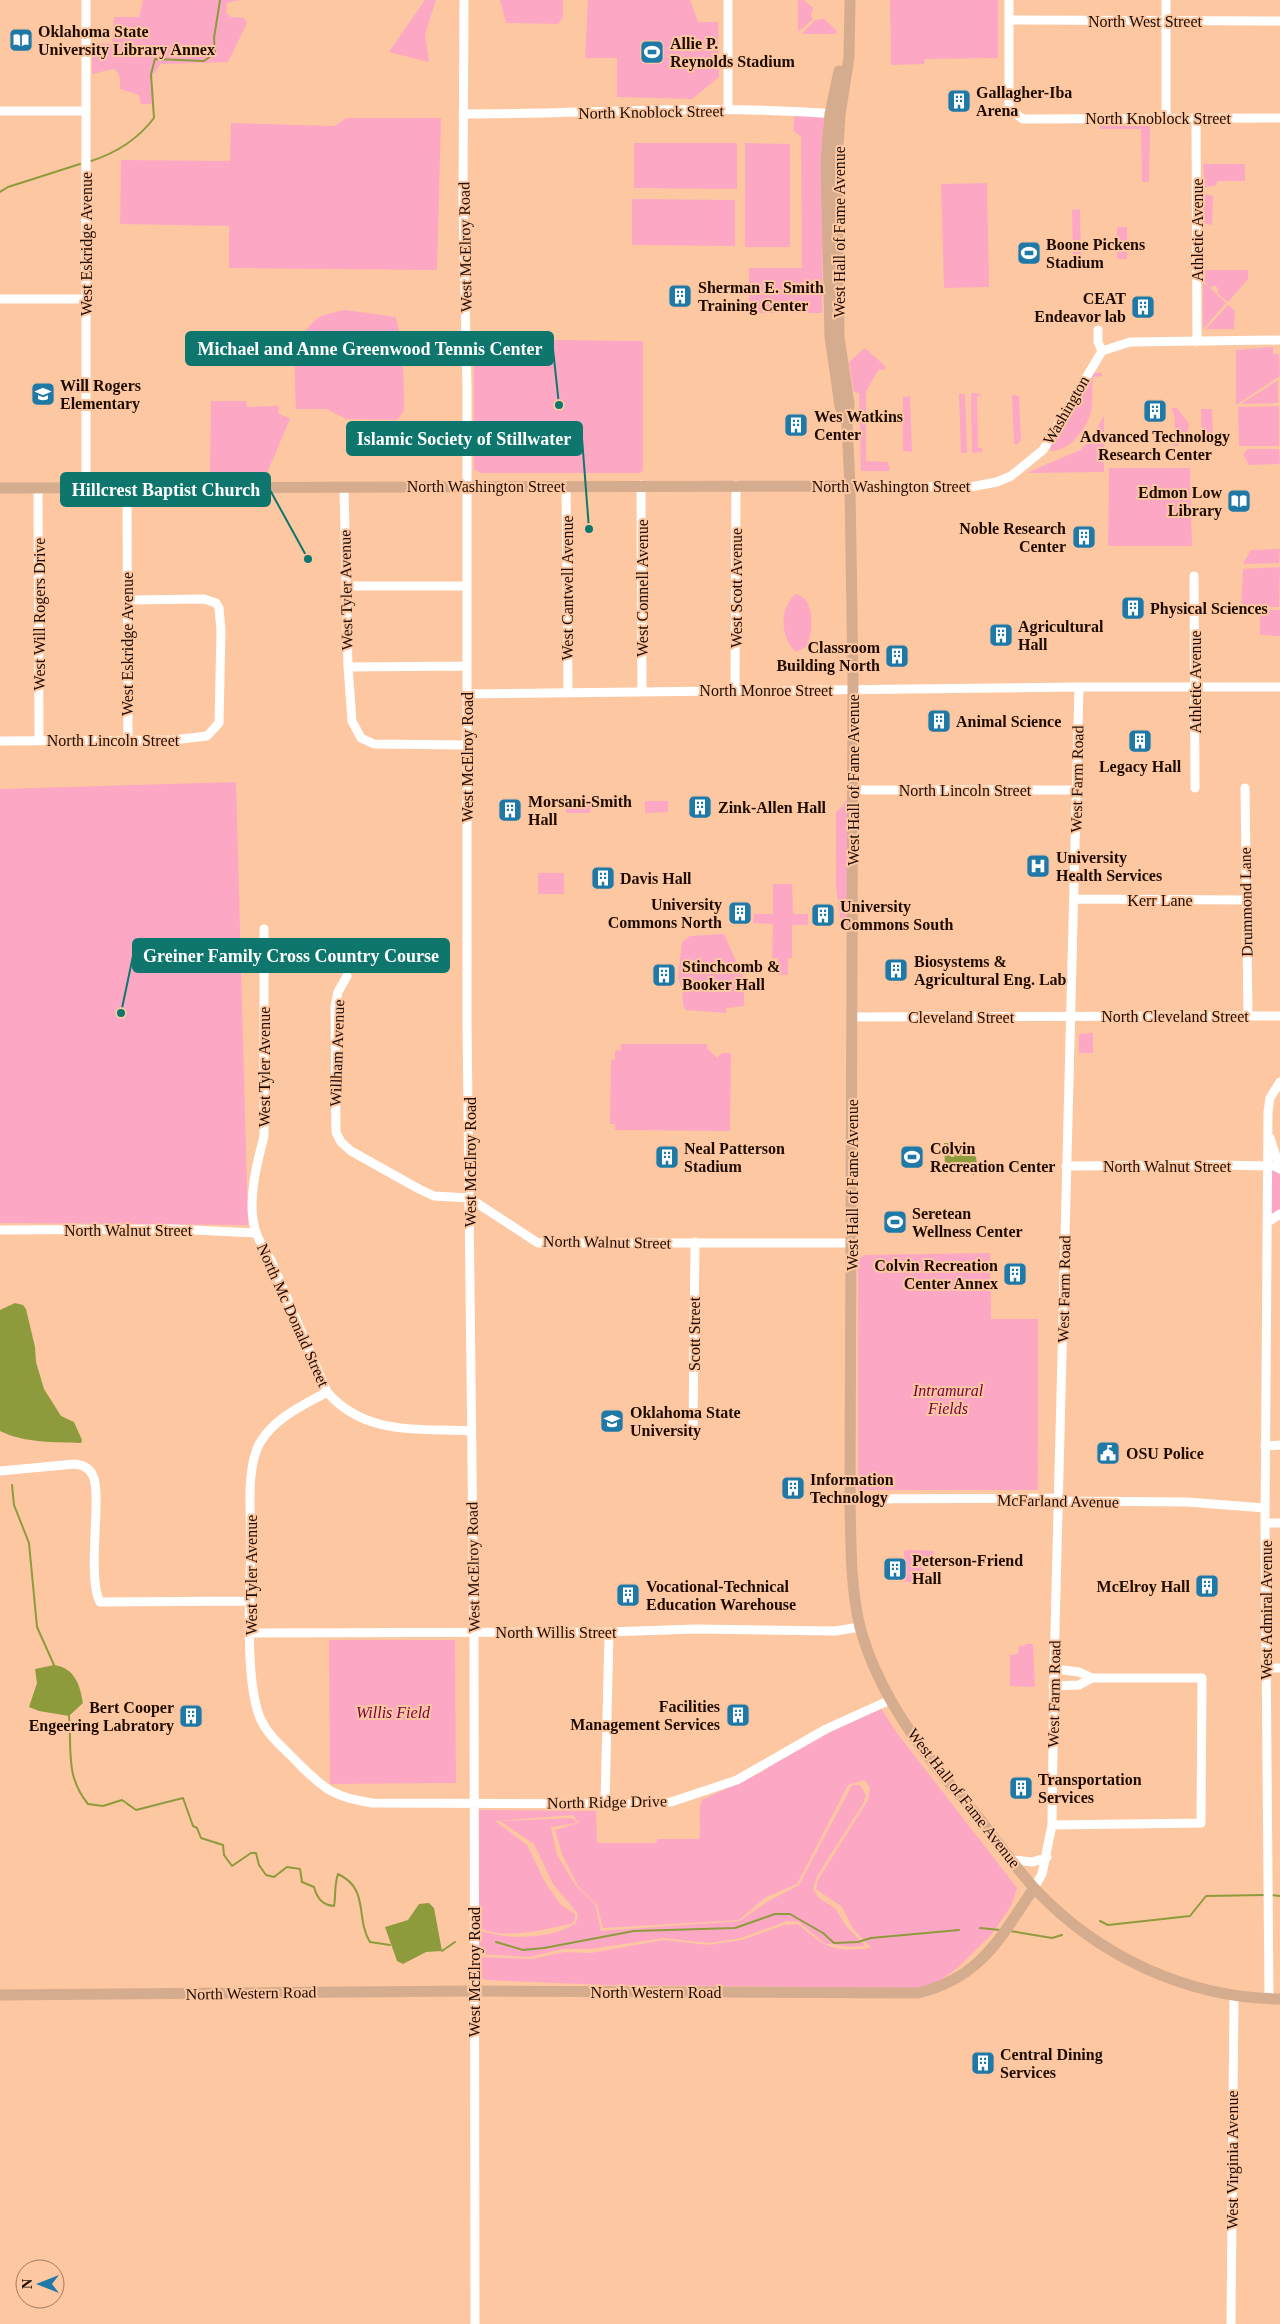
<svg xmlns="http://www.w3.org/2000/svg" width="1280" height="2324" font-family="Georgia,serif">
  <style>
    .green { fill: #fca8c5 }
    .water { fill: #8d9b3c }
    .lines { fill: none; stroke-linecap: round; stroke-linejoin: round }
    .stream { stroke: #8d9b3c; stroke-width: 2 }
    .minor { stroke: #fff; stroke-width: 9 }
    .major { stroke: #d6ac8e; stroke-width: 11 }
    .labels { text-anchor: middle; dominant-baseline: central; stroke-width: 4; stroke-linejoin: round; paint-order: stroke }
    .street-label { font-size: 16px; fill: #1d0b01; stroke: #fdc7a1 }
    .poi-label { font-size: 16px; font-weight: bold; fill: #1d0b01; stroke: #fdc7a1; text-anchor: start }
    .park-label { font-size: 16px; font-style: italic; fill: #770141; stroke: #fdc7a1 }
    .leader { fill: none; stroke: #0f766e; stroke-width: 2 }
    .callout-dot { fill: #0f766e; stroke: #fdc7a1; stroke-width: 2 }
    .callout { fill: #0f766e; stroke: #0f766e; stroke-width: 2 }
    .callout-label { font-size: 18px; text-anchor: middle; font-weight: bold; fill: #fff }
  </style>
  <rect width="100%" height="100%" fill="#fdc7a1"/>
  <path class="green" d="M143,0h97l-13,3 -1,10 5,4 13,1 3,5 -19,39 -67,2 -9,12 1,26 -2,2h-10l-2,-9 -19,-6c0,-8 1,-17 -7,-20l-21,5v-31l20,1 2,-27h25z
    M425,0h11l-11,34 4,28 -40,-10z
    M500,0h63v17l-5,7 -52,-1z
    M588,0h102l8,22h20l1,55 -27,22 -75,-2v-39h-32z
    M798,0h6l9,8 -2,8 2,3 -15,13z
    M890,0h108v58l-73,1 -1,5 -33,1z
    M824,19l12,11v4h-34l13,-14z
    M795,112l29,2 -2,199h-73v-45h53l-1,-131 -8,-7z
    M346,118h95l-4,152 -208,-2v-42l-109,-2 1,-64 109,1 1,-38 104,3z
    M1100,125l50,1 -1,56h-7l-1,-53h-41z
    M634,143h103v46l-103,-1z
    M745,143l45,1v103h-45z
    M1203,164h42v17h-27l-3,5 -10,1z
    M987,183l2,104 -45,1 -3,-104z
    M1206,194l7,2 -1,29 -9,-2v-28z
    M632,199l103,1v46l-103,-1z
    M1080,209l1,48 -8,-1 -1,-46z
    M1117,227h10v32h-10z
    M1203,270h45v9l-20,23 -11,-9 2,-3 -4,-5 -5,3 16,15 -23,26v-46l7,5 -7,-8z
    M1228,305l7,6 -1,18h-28z
    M344,310l52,7c8,35 8,59 8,94l-7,9 -51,-1 -19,-10h-31c-1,-32 -7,-69 22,-91 7,-4 19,-6 26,-8z
    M474,339l169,2v129l-3,3h-159l-7,-4z
    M1273,347v7h6l1,22 -44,29v-55z
    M865,348l21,19 -2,3 -5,-1 -13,22v70l22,1 2,9h-29l-2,-78 -5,-1 -1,-4 -4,-26z
    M1094,373h8v3l-9,1c-1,10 0,20 -1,29 -2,18 -20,45 -41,45v-7z
    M1278,380v23l-37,1z
    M971,393l11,1 -5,3 1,51h4v4l-10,1z
    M959,394h6l2,59h-6z
    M1012,395l7,1 2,44 -3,4h-4z
    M910,396v1l2,55 -9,-1v-54z
    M211,401h35l1,6 32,-1 -1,7 12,6 -24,56h-56z
    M1279,406v40h-40l-1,-39z
    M1172,408h5l12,16 -1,7 -5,4 -3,6 -2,1v4h-5l2,-26z
    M1201,409h11l1,34h-11z
    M1104,416v56l-77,1 53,-23 10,-10z
    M1248,449h31l1,15 -31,1 -6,-11z
    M1109,468h81l2,78h-84z
    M1280,549l-1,14 -36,1 8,-14z
    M1280,567l-1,40h-38l2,-38z
    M795,594c21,4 18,37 12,52l-11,6c-16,-15 -17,-42 -1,-58z
    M1260,610h20v26l-20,-1z
    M236,782l12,443 -248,-2v-434z
    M853,790l-1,139 -11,-7 -5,-34v-76l5,-4z
    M567,801h23v12h-24z
    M645,801h23v11l-23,1z
    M538,873h26v21h-26z
    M773,884h19l1,30h15v11h-16v33h-4v17h-10v-17h-6l1,-34 -20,-1 1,-9h19z
    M724,934l20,45v27l-18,2v5l-40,-3 -3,-5 -1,-15 -4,-13 4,-35 8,-6z
    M1093,1033v20h-14v-19z
    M621,1044h86v4l10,10 5,-5h9l-1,78 -115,-1v-6h-5l1,-64 4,-1v-8l6,-1z
    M1267,1166l13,3v45l-8,7z
    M990,1253l1,66h47v171h-180v-231l7,-4z
    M909,1550l25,1v8h-12l-1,6 2,7 12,2v8h-30l-1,-31z
    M329,1640h126l1,143 -126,1z
    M1025,1644h8l2,43 -25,-1v-31l8,-1 1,-8h6z
    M880,1707l17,26 120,155 -6,18 -19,28 -36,35 -21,15 -19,4 -310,-3 -119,-5 -7,-3v-20l52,2 32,-7 27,1 73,-13 44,5 34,-5 42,-15 14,-1c29,25 35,28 73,24l-19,-21 -10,-20 -26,-18 2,-9 50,-80 2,-12 -5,-8 -17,5 -51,99 -31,13 -27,23 -136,8 -6,-23 -19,-19 -16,-32 -7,-24 24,-7 -6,-8 -78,6 32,24 19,39 15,21 14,9v6l-4,4c-26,5 -68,17 -92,3v-117l117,1 1,32h59l2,-4h41c3,-13 -2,-27 3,-39l60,-28 25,-18z
    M852,1785h8l6,10 -2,7 -47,74 -4,13 6,9 17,11 10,17 19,20 -16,1 -25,-4 -25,-21 -12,-1 -46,17 -32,5 -45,-5 -74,11h-27l-34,8 -50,-3 -1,-24c28,10 73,10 98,-7l2,-9 -25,-30 -19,-40 -34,-23 72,-3 5,5 -26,4 6,28 19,31 19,18 6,27 139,-10 27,-19 32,-17z"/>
  <path class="water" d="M944,1143h7v14h3v-8l7,-3 15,11 1,9 -3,9 -17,-10h-12z
    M15,1303l8,2 3,4 9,38 1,15 8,27 17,27 13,6 8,18 -1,3c-27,-1 -57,0 -81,-12v-121z
    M54,1665c21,3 26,20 29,38l-14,13 -30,-5 -10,-4 8,-24 -2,-14z
    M429,1903l5,5 8,43 -16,1 -23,12 -6,-3 -12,-34 23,-7 11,-16z"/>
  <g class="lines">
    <path class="stream" d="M91,161c25,-8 47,-22 63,-43l-3,-44 4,-15 49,2 11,-8 -1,-15 6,-38
      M0,192l8,-5 72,-23
      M12,1485l2,20 15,38 8,84 17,38
      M69,1716c3,34 -4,60 19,88l15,2 19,-6 14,10 47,-12 10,28 4,2 4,10 22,7 1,10 8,11 19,-13h5l3,12 7,10 8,2 13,-10 13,2 2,13 12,5c3,11 8,18 20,19 2,-11 0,-20 4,-32 32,15 17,44 32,68l20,3
      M1271,1895l9,1
      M1100,1921l8,4 82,-9 16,-20 58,-1
      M980,1928l20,2
      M1010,1931l42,7 10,-3
      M496,1942l27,8 21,-2 90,-17 101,-3 40,-14h15l33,19 11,10 24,-1 13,-4 88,-8
      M442,1951l13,-9"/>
    <path class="minor" d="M86,0v489
      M464,0l-1,205 4,181v636l7,619 1,683
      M1009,0v109l14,10 257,-1
      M1166,0v118
      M1009,20l271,1
      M728,110v-110
      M0,111h86
      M463,112l6,2c122,0 244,-10 366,0
      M1196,118l1,224
      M0,299h86
      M1098,330v12l4,9 28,-9 150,-2
      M566,485l2,207
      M641,485l1,206
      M850,486l120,1 27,-5 14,-6 32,-26 59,-99
      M344,487l4,180 4,54 9,17 13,6 94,1
      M38,488l1,253
      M127,488l1,251
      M1194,576l1,212
      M347,586h119
      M348,667l119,-1
      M735,691l1,-206
      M467,694l612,-7h201
      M0,741l173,-1 34,-4 12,-13 2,-93 -2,-22 -3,-5 -12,-4 -77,1
      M1245,788l3,228
      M853,790h224
      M1074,899l172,1
      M264,929v207c-7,27 -17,65 -9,93 3,12 10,21 16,31l56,132c38,44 91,36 144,39
      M347,976l-9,16 -3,15 1,125 5,10 10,9 68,38 15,7 35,2 69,45h314
      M852,1017l428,-1
      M1270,1138l10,31
      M1066,1166l149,-1 59,1 6,3
      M1268,1222l12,-8
      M0,1230l172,-1 84,4
      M327,1392c-23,13 -51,25 -66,49 -16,25 -10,76 -10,105 -1,43 -7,137 10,174 8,17 24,29 37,43 27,27 36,34 74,40l261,1 38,-2 66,-22 89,-51 64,-29
      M693,1427l2,-185
      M1265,1446l15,-1
      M0,1471l75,-7c8,1 15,4 18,12 4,9 3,21 3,30 0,23 -6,78 4,96l150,-1
      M850,1499l209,-1 9,3 119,1 78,6
      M1265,1523h15
      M251,1633l358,-1 86,-3 140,2 25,-4
      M1266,1668h14
      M1053,1686l26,-1 13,-7
      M605,1804l4,-172
      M1052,1825l149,-2 1,-145h-110l-13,-6 -25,-3
      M1013,1860l20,2 14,-5
      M1034,1888l8,-14 10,-49 2,-156 25,-982
      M1269,1999l-4,-476 3,-411 2,-14 10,-16
      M1231,2324l3,-329"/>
    <path class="major" d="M850,0l-1,57 -9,58 -3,48 2,174 10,67 -2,22 3,60 3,195 -3,818c1,42 0,87 10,128 19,71 67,131 114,185 21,25 39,53 61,77 63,67 152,109 245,110
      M839,71l-9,43 -4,48 4,175 10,69 7,18
      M0,488l850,-2
      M0,1995l474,-4 444,2c63,-15 82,-55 116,-105"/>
  </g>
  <defs>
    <g id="library-square" transform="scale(1.25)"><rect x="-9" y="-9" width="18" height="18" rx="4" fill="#1f79a7" stroke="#fdc7a1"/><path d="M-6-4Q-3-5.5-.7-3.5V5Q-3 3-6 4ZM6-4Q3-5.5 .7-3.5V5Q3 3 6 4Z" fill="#fff"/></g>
    <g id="stadium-square" transform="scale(1.25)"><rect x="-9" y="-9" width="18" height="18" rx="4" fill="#1f79a7" stroke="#fdc7a1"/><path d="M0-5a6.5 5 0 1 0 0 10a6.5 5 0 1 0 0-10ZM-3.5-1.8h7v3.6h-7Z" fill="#fff"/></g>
    <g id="building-square" transform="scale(1.25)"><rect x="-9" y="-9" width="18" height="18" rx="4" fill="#1f79a7" stroke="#fdc7a1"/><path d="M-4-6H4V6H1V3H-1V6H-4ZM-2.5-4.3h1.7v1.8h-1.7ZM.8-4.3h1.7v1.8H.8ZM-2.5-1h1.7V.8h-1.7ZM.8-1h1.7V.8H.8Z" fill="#fff"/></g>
    <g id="school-square" transform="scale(1.25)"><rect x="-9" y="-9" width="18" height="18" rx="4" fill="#1f79a7" stroke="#fdc7a1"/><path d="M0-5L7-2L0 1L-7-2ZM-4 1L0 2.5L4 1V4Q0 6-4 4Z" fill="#fff"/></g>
    <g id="hospital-square" transform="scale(1.25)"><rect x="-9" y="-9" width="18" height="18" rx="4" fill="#1f79a7" stroke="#fdc7a1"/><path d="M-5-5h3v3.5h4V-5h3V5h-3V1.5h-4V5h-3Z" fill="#fff"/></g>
    <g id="university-square" transform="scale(1.25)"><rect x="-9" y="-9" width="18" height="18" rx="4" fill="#1f79a7" stroke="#fdc7a1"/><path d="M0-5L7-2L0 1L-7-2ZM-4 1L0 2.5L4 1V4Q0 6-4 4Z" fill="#fff"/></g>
    <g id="civic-square" transform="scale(1.25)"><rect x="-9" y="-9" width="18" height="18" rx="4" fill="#1f79a7" stroke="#fdc7a1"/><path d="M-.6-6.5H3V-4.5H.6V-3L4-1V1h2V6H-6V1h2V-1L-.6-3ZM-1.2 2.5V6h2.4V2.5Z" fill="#fff"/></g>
  </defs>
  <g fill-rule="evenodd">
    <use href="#library-square" x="21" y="40"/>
    <use href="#stadium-square" x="652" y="52"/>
    <use href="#building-square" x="959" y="101"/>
    <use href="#stadium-square" x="1029" y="253"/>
    <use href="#building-square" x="680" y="296"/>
    <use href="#building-square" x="1143" y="307"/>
    <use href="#school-square" x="43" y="394"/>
    <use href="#building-square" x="1155" y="411"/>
    <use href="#building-square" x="796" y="425"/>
    <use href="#library-square" x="1239" y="501"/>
    <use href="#building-square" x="1084" y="537"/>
    <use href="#building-square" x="1133" y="608"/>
    <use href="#building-square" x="1001" y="635"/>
    <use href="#building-square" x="897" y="656"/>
    <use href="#building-square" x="939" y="721"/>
    <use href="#building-square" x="1140" y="741"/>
    <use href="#building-square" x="700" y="807"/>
    <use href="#building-square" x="510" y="810"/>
    <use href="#hospital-square" x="1038" y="866"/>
    <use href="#building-square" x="603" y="878"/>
    <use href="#building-square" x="740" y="913"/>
    <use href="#building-square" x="823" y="915"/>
    <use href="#building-square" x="896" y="970"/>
    <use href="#building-square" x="664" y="975"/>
    <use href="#building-square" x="667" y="1157"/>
    <use href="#stadium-square" x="912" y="1157"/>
    <use href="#stadium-square" x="895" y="1222"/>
    <use href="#building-square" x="1015" y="1274"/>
    <use href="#university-square" x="612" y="1421"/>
    <use href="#civic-square" x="1108" y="1453"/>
    <use href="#building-square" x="793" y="1488"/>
    <use href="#building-square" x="895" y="1569"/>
    <use href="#building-square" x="1207" y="1586"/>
    <use href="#building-square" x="628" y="1595"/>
    <use href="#building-square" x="738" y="1715"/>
    <use href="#building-square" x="191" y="1716"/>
    <use href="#building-square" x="1021" y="1788"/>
    <use href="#building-square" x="983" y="2063"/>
  </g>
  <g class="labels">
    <g class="street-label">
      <text x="1145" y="21">North West Street</text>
      <text transform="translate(651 112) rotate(-1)">North Knoblock Street</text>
      <text x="1158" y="118">North Knoblock Street</text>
      <text transform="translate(1197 230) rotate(-90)">Athletic Avenue</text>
      <text transform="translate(839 232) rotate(-90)">West Hall of Fame Avenue</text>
      <text transform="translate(86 244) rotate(-90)">West Eskridge Avenue</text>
      <text transform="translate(465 247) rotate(-91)">West McElroy Road</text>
      <text transform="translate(1066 410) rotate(-60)">Washington</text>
      <text x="486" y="486">North Washington Street</text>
      <text x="891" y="486">North Washington Street</text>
      <text transform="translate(567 588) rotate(-90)">West Cantwell Avenue</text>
      <text transform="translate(642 588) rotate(-90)">West Connell Avenue</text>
      <text transform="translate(736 588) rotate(-90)">West Scott Avenue</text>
      <text transform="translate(346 590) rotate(-91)">West Tyler Avenue</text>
      <text transform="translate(39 614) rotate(-90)">West Will Rogers Drive</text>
      <text transform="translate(127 644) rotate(-90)">West Eskridge Avenue</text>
      <text transform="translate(1195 682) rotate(-90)">Athletic Avenue</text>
      <text x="766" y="690">North Monroe Street</text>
      <text x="113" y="740">North Lincoln Street</text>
      <text transform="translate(467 757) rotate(-90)">West McElroy Road</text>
      <text transform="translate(1077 779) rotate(-89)">West Farm Road</text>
      <text transform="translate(853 780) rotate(-90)">West Hall of Fame Avenue</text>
      <text x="965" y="790">North Lincoln Street</text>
      <text x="1160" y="900">Kerr Lane</text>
      <text transform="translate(1246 902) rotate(-91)">Drummond Lane</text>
      <text x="1175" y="1016">North Cleveland Street</text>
      <text x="961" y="1017">Cleveland Street</text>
      <text transform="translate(337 1053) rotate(-88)">Willham Avenue</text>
      <text transform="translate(264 1067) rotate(-90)">West Tyler Avenue</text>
      <text transform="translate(470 1162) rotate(-90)">West McElroy Road</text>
      <text x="1167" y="1166">North Walnut Street</text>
      <text transform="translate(852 1185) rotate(-90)">West Hall of Fame Avenue</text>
      <text x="128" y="1230">North Walnut Street</text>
      <text transform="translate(607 1242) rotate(1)">North Walnut Street</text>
      <text transform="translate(1064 1289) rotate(-89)">West Farm Road</text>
      <text transform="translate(293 1315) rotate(66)">North Mc Donald Street</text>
      <text transform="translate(694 1334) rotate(-90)">Scott Street</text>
      <text transform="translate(1058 1501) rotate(1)">McFarland Avenue</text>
      <text transform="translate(473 1567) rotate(-91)">West McElroy Road</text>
      <text transform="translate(251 1575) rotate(-90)">West Tyler Avenue</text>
      <text transform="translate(1266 1610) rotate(-90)">West Admiral Avenue</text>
      <text x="556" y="1632">North Willis Street</text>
      <text transform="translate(1054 1694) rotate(-89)">West Farm Road</text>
      <text transform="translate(964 1798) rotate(52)">West Hall of Fame Avenue</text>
      <text transform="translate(607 1802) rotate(-1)">North Ridge Drive</text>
      <text transform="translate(474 1972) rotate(-90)">West McElroy Road</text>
      <text x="656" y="1992">North Western Road</text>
      <text transform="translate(251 1993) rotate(-1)">North Western Road</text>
      <text transform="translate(1232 2160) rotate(-90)">West Virginia Avenue</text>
    </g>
    <g class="poi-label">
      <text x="38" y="31">Oklahoma State<tspan x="38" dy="18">University Library Annex</tspan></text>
      <text x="670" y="43">Allie P.<tspan x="670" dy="18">Reynolds Stadium</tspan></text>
      <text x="976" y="92">Gallagher-Iba<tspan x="976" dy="18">Arena</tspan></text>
      <text x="1046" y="244">Boone Pickens<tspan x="1046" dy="18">Stadium</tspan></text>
      <text x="698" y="287">Sherman E. Smith<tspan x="698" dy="18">Training Center</tspan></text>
      <text x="1126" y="298" text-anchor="end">CEAT<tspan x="1126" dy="18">Endeavor lab</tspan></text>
      <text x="60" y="385">Will Rogers<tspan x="60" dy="18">Elementary</tspan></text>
      <text x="814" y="416">Wes Watkins<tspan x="814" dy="18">Center</tspan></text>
      <text x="1155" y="436" text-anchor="middle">Advanced Technology<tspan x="1155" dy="18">Research Center</tspan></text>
      <text x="1222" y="492" text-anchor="end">Edmon Low<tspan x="1222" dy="18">Library</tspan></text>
      <text x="1066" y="528" text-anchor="end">Noble Research<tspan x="1066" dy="18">Center</tspan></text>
      <text x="1150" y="608">Physical Sciences</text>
      <text x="1018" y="626">Agricultural<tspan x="1018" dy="18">Hall</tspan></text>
      <text x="880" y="647" text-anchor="end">Classroom<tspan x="880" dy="18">Building North</tspan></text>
      <text x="956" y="721">Animal Science</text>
      <text x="1140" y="766" text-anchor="middle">Legacy Hall</text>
      <text x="528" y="801">Morsani-Smith<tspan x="528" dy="18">Hall</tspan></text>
      <text x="718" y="807">Zink-Allen Hall</text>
      <text x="1056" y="857">University<tspan x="1056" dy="18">Health Services</tspan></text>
      <text x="620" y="878">Davis Hall</text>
      <text x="722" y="904" text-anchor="end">University<tspan x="722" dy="18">Commons North</tspan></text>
      <text x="840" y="906">University<tspan x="840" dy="18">Commons South</tspan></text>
      <text x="914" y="961">Biosystems &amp;<tspan x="914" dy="18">Agricultural Eng. Lab</tspan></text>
      <text x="682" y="966">Stinchcomb &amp;<tspan x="682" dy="18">Booker Hall</tspan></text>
      <text x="684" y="1148">Neal Patterson<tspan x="684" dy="18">Stadium</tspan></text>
      <text x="930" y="1148">Colvin<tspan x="930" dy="18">Recreation Center</tspan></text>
      <text x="912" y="1213">Seretean<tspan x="912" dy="18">Wellness Center</tspan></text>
      <text x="998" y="1265" text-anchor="end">Colvin Recreation<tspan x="998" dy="18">Center Annex</tspan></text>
      <text x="630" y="1412">Oklahoma State<tspan x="630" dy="18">University</tspan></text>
      <text x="1126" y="1453">OSU Police</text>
      <text x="810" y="1479">Information<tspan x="810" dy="18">Technology</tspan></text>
      <text x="912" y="1560">Peterson-Friend<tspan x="912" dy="18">Hall</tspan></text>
      <text x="646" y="1586">Vocational-Technical<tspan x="646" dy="18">Education Warehouse</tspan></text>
      <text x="1190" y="1586" text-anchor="end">McElroy Hall</text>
      <text x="720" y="1706" text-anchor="end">Facilities<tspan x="720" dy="18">Management Services</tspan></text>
      <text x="174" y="1707" text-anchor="end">Bert Cooper<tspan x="174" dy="18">Engeering Labratory</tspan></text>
      <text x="1038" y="1779">Transportation<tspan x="1038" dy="18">Services</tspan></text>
      <text x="1000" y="2054">Central Dining<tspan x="1000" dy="18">Services</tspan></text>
    </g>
    <g class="park-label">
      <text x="948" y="1390">Intramural<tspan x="948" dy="18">Fields</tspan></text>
      <text x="393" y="1712">Willis Field</text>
    </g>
  </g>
  <path class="leader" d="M559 405L553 349M589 529L582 438M308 559L270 490M121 1013L133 956"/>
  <g class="callout-dot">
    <circle cx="559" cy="405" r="5"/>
    <circle cx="589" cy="529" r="5"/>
    <circle cx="308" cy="559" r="5"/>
    <circle cx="121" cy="1013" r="5"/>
  </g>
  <g class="callout">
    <rect x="186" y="332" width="367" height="33" rx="5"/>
    <rect x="347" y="422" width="235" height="33" rx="5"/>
    <rect x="61" y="473" width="209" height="33" rx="5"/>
    <rect x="133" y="939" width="316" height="33" rx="5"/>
  </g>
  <g class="callout-label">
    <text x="370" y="355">Michael and Anne Greenwood Tennis Center</text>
    <text x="464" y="445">Islamic Society of Stillwater</text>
    <text x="166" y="496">Hillcrest Baptist Church</text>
    <text x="291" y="962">Greiner Family Cross Country Course</text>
  </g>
  <g transform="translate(40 2284) rotate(270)"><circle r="24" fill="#fdc7a1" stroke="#a37c61"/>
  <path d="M0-4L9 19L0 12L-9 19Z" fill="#1f79a7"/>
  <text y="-8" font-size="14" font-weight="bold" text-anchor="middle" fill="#1d0b01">N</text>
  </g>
</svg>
